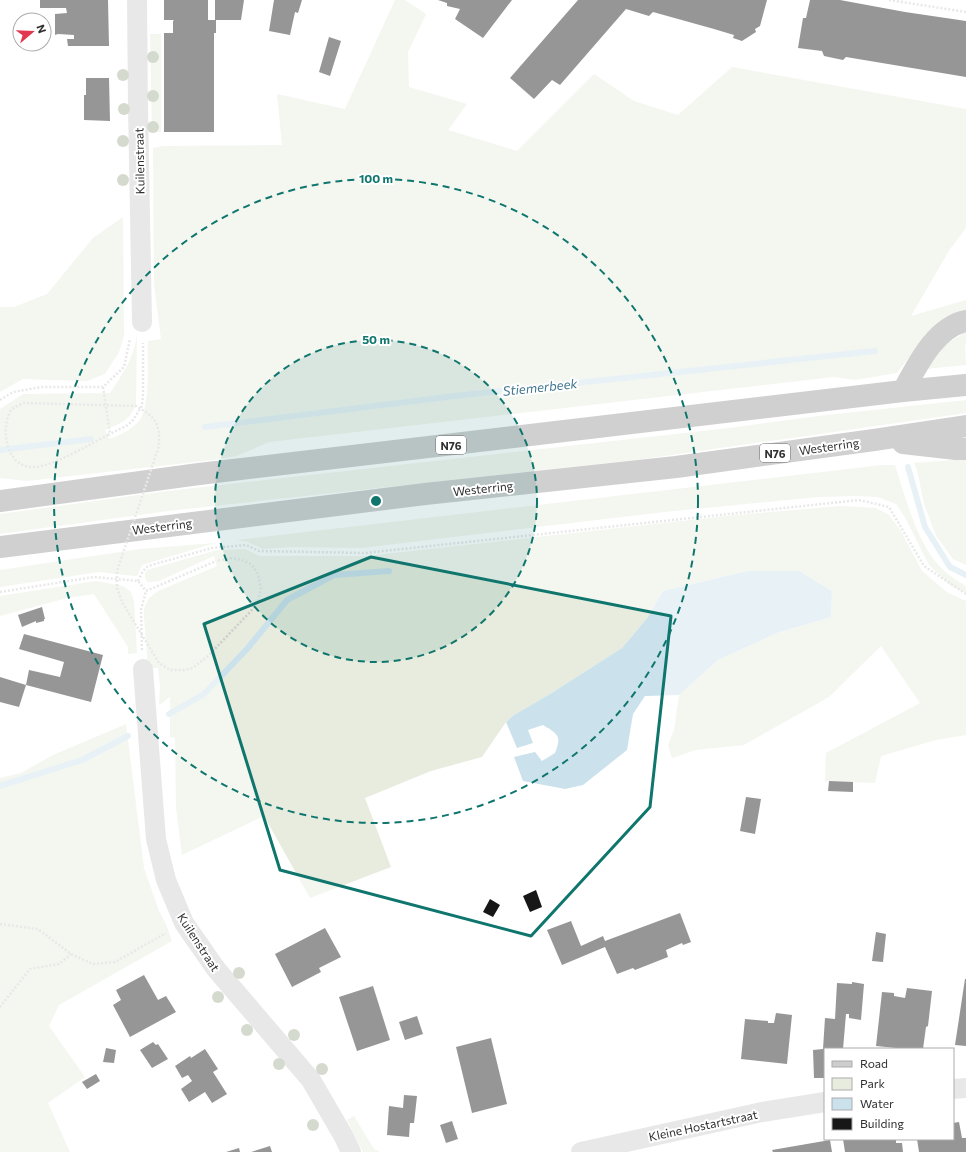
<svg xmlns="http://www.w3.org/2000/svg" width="966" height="1152" font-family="Commissioner,sans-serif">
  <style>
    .green { fill: #e7ecde }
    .water { fill: #cbe1ec }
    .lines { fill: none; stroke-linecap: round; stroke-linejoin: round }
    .stream { stroke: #cbe1ec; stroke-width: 6 }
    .building { fill: #171717 }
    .path { stroke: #cdcdcd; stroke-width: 2.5; stroke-dasharray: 2 2; stroke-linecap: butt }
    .street { stroke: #cdcdcd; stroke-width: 20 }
    .highway { stroke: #979797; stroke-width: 22 }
    .path-bridge { stroke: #cdcdcd; stroke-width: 2.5; stroke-dasharray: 2 2; stroke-linecap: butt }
    .tree { fill: #a2ae95 }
    .marked { fill: none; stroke: #0f766e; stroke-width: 3; stroke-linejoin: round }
    .ring { fill: none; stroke: #0f766e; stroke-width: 2; stroke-dasharray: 7 5 }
    .labels { text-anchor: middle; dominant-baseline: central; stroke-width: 4; stroke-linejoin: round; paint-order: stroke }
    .shield { fill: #fff; stroke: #6e6e6e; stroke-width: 1 }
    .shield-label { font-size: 11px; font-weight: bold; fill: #303030 }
    .street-label { font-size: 12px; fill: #303030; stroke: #fff }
    .water-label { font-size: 13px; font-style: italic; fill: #3f7690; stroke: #fff }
    .centre { fill: #0f766e; stroke: #fff; stroke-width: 2 }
    .ring-label { font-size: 12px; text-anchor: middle; font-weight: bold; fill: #0f766e; stroke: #fff; stroke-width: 4; stroke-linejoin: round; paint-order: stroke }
  </style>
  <rect width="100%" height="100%" fill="#fff"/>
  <path class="green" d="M395,0h10l21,14 -18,38 1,35 58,17 -19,26 69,21 77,-77 40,27 44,14 54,-48 234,42v119l-16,21 -39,67 55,-16v13l-38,21 -31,39 -42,7 -21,-3 -565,65 -32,14 -25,4 -185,21 -27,-3v-69l23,-15 87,-1c12,-18 26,-38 27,-61l-1,72c-6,17 -15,19 -31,26l5,9c9,-4 22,-9 29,-18 12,-15 8,-60 9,-80l13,-2 -7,-55 -1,-136 10,-2 119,-1 -5,-51 68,15z
    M150,34h11v98h-9z
    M123,217l1,119 -5,16 -14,22 -18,7 -64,-2 -23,13v-85h14l33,-13 46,-56z
    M966,332v11l-1,1 1,21 -41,4 16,-22z
    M966,400v13l-322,46 -476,52 -168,23v-20l168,-23 561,-63 89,-12z
    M966,459v106l-13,-6 -17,-23 -12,-32 -7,-34 -3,-7z
    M882,465h13c9,28 21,73 40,96 8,10 20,19 31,25v7l-16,-8 -21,-20 -23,-46 -10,-15 -18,-7 -20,-1 -40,1 -154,15 -302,36 -71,-1 -28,2 -15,-7 -11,-2z
    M840,506l36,2 13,7 12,16 21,40 26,22 18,8v134l-30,5 -55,16 -6,27 -50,-2 1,-28 94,-50 -39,-57 -52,51 -85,48 -48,5 -24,8 -4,-13 6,-15 5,-35 39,-35 59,-27 54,-16 1,-26 -33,-20h-52l-84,20 -15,26 -26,31 -72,46 -36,21 -8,7 -24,35 -51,14 -66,27 26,69 -81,31 -46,-82 -82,39 -6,-48 -1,-69 -5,-1v-40l-11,8 1,-19 -2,-18h-10l-4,-50v-10l5,-10 9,-7 59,-25 -3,-10 -55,25 -11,1 -3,-4v-5l2,-3 70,-20 28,-1 15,7h107l368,-41z
    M215,543l-73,22 -5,11h-3l-35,-4 -99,15v-17l140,-21z
    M96,581l27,5 8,6 3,9 3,52 -9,1v-7l-34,-53 -27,4 -67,18v-20z
    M126,724l18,144 15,43 7,13 6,17 -113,64 -10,21 36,51 -37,26 22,49h-70v-374l21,-5 32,-18z
    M354,1116l20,33 6,3h-17l-16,-32z"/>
  <path class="water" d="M747,571h52l33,20 -1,26 -54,16 -59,27 -39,35 -34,1 -12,18 -6,36 -44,35 -18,4 -42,-8 -9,-24 21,-5 7,9 13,-8c7,-17 3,-19 -12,-28l-15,5 5,13 -16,5 -11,-26 8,-7 36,-21 72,-46 26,-31 15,-26z"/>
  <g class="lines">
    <path class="stream" d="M205,427l250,-31 420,-45
      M0,450l91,-11
      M908,467l17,60 25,40 16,8
      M169,714l35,-20 43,-45 40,-49 47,-25 55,-4
      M0,786l82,-26 46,-24"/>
  </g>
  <path class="building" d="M40,0h68l1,46h-41l-1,-7h7v-4l-16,-1 -3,1v-21l12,-1 -1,-5h-26z
    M164,0h44v20h7v-20h29l-3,20h-25v13h-2v99h-50v-99h9v-12l1,-1h-10z
    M274,0h28l-4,13 -3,-1 -5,23 -21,-4z
    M438,0h74l-29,38 -28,-19 5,-10 -13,-3v-3z
    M578,0h189l-7,26 -5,3 1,3 -14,9 -9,-3 1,-3 -20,-6 -61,-17 -4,4 -23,-7 -66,76 -8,-5 -18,19 -24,-21z
    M810,0h30l65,12 61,9v56l-120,-20 -3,3 -19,-4 -2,-5 -24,-3 5,-30h3z
    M329,37l12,4 -11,35 -11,-4z
    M86,78h23l1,43 -26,-1v-25h2z
    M42,607l3,12h-1v2l-8,2v-2l-14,6 -4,-12z
    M24,634l79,21 -12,47 -65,-17 3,-15 31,7 4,-15 -45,-13z
    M0,677l26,8 -7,22 -19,-5z
    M829,781l24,1v10l-25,-1z
    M746,797l15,2 -6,35 -15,-3z
    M536,890l6,17 -12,5 -7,-16z
    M490,899l10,6 -7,12 -10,-5z
    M680,913l11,29 -8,3 -1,-2 -16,7 2,7 -33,13 -2,-2 -16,6 -12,-27 -43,18 -15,-35 24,-9 10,25 22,-10 2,5z
    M325,928l16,29 -22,11 2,4 -29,15 -17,-33z
    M876,932l10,2 -3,28 -11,-1z
    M144,975l14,25 8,-4 10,16 -46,25 -17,-32 8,-5 -5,-10z
    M965,979h1v67l-11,-1z
    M852,982l12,2 -3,36 -12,-2v-4h-3l-3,35h-18v29h-11l-1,-28 10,-1 2,-31 10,1 2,-36 15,1z
    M373,986l17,54 -33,11 -18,-54z
    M907,988l25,3 -4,35 -2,1 -3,22h-17l-30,-3 6,-54 12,1v3l11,2z
    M776,1013l16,2 -5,49 -46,-5 4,-40 23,2v2h6z
    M417,1016l6,18 -18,6 -6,-18z
    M491,1038l16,66 -35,9 -16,-66z
    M153,1042l3,3 2,-1 10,15 -16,9 -12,-18z
    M106,1048l10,2 -2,13 -11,-1z
    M205,1049l13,20 -5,3 14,22 -15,9 -7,-11 -16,10 -8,-13 11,-8 -4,-6 -6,3 -7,-12 15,-10 1,2z
    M96,1074l4,7 -13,8 -5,-7z
    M404,1095l13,1 -3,27h-4l-1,14 -22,-2 2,-29 14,2z
    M452,1121l6,18 -12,4 -6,-18z
    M959,1122l3,16h4v14h-47l-2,-13h36v-16z
    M843,1139h53v4h6l1,9h-58z
    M830,1140l2,12h-59l-1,-2z
    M270,1146l2,6h-21z
    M239,1148l1,4h-14z"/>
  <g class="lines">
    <path class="path" d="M889,0l77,12
      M103,387l7,47
      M0,400l13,-8 28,-5h62l21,-20 6,-28
      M108,435l20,-10 5,-5 9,-14 1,-10v-53
      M138,581l5,-10 5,-5 64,-18 34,-3 13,6 106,2 494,-53 30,7 35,59 42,28
      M146,591l70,-30
      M0,592l94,-15 44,4 8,10
      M142,650l-1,-40 5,-19
      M0,924l38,5 33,25 22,10 22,-2 51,-29
      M0,1007l30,-38 29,-5 12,-10"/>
    <path class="street" d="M137,0l1,107 4,215
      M143,669l13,170 10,41 18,43 32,46 95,111 33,57 7,15
      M953,1089l13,-1
      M581,1152l181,-40 63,-10"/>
    <path class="highway" d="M903,391c14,-25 32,-64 63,-70
      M903,443l53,6h10
      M0,501l199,-27 704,-83 63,-6
      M0,547l425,-53 251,-27 198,-27 92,-14"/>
    <path class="path-bridge" d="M108,435c-18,9 -58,33 -76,32 -26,-1 -32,-38 -21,-57 4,-4 9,-5 13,-7l112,3c20,11 24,18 23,40l-42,125v17l5,14 37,61 11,7h13l10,-2 15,-12 43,-45 7,-11 3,-11 -3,-15 -6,-9 -7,-4 -12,-3 -17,3"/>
  </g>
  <g class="tree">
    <circle cx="153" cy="57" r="6"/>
    <circle cx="123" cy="75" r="6"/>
    <circle cx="153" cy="96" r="6"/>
    <circle cx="124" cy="109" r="6"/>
    <circle cx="153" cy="127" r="6"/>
    <circle cx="123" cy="141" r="6"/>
    <circle cx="123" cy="180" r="6"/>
    <circle cx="239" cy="973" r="6"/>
    <circle cx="218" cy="997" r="6"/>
    <circle cx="247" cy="1030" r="6"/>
    <circle cx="294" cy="1035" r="6"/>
    <circle cx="279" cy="1064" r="6"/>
    <circle cx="322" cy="1069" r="6"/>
    <circle cx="313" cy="1125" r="6"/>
  </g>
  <path d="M0 0H966V1152H0ZM371,557l300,59 -21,191 -119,129 -251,-66 -76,-246z" fill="#fff" fill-opacity=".55" fill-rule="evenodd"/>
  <path class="marked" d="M371,557l300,59 -21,191 -119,129 -251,-66 -76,-246z"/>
  <circle cx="376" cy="501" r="161" fill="#0f766e" fill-opacity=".12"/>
  <g class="ring">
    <circle cx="376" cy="501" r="161"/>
    <circle cx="376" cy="501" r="322"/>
  </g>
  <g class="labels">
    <g class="shield">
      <rect x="436" y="436" width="30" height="18" rx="3"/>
      <rect x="760" y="444" width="30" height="18" rx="3"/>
    </g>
    <g class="shield-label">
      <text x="451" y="445">N76</text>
      <text x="775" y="453">N76</text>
    </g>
    <g class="street-label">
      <text transform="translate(139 161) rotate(-91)">Kuilenstraat</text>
      <text transform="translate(829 446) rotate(-8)">Westerring</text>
      <text transform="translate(483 488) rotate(-6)">Westerring</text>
      <text transform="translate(162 526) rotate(-7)">Westerring</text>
      <text transform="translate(199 942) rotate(57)">Kuilenstraat</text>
      <text transform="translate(703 1125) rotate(-12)">Kleine Hostartstraat</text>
    </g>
    <g class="water-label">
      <text transform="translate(540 387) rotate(-6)">Stiemerbeek</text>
    </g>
  </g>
  <circle cx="376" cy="501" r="6" class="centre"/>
  <g class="ring-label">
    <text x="376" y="183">100 m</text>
    <text x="376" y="344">50 m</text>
  </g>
  <rect x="824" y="1048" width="130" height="92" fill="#ffffff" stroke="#acacac"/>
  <rect x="832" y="1061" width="20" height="6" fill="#cdcdcd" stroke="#acacac"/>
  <text x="860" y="1068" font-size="12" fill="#303030">Road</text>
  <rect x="832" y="1078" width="20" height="12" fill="#e7ecde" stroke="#acacac"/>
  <text x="860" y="1088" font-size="12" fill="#303030">Park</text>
  <rect x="832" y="1098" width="20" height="12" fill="#cbe1ec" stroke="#acacac"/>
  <text x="860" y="1108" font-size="12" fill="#303030">Water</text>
  <rect x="832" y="1118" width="20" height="12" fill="#171717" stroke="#acacac"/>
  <text x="860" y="1128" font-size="12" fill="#303030">Building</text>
  <g transform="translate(32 32) rotate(71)"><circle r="19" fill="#ffffff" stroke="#acacac"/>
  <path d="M0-3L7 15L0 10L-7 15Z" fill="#e1374f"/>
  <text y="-6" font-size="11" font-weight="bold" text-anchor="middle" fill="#303030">N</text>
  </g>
</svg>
